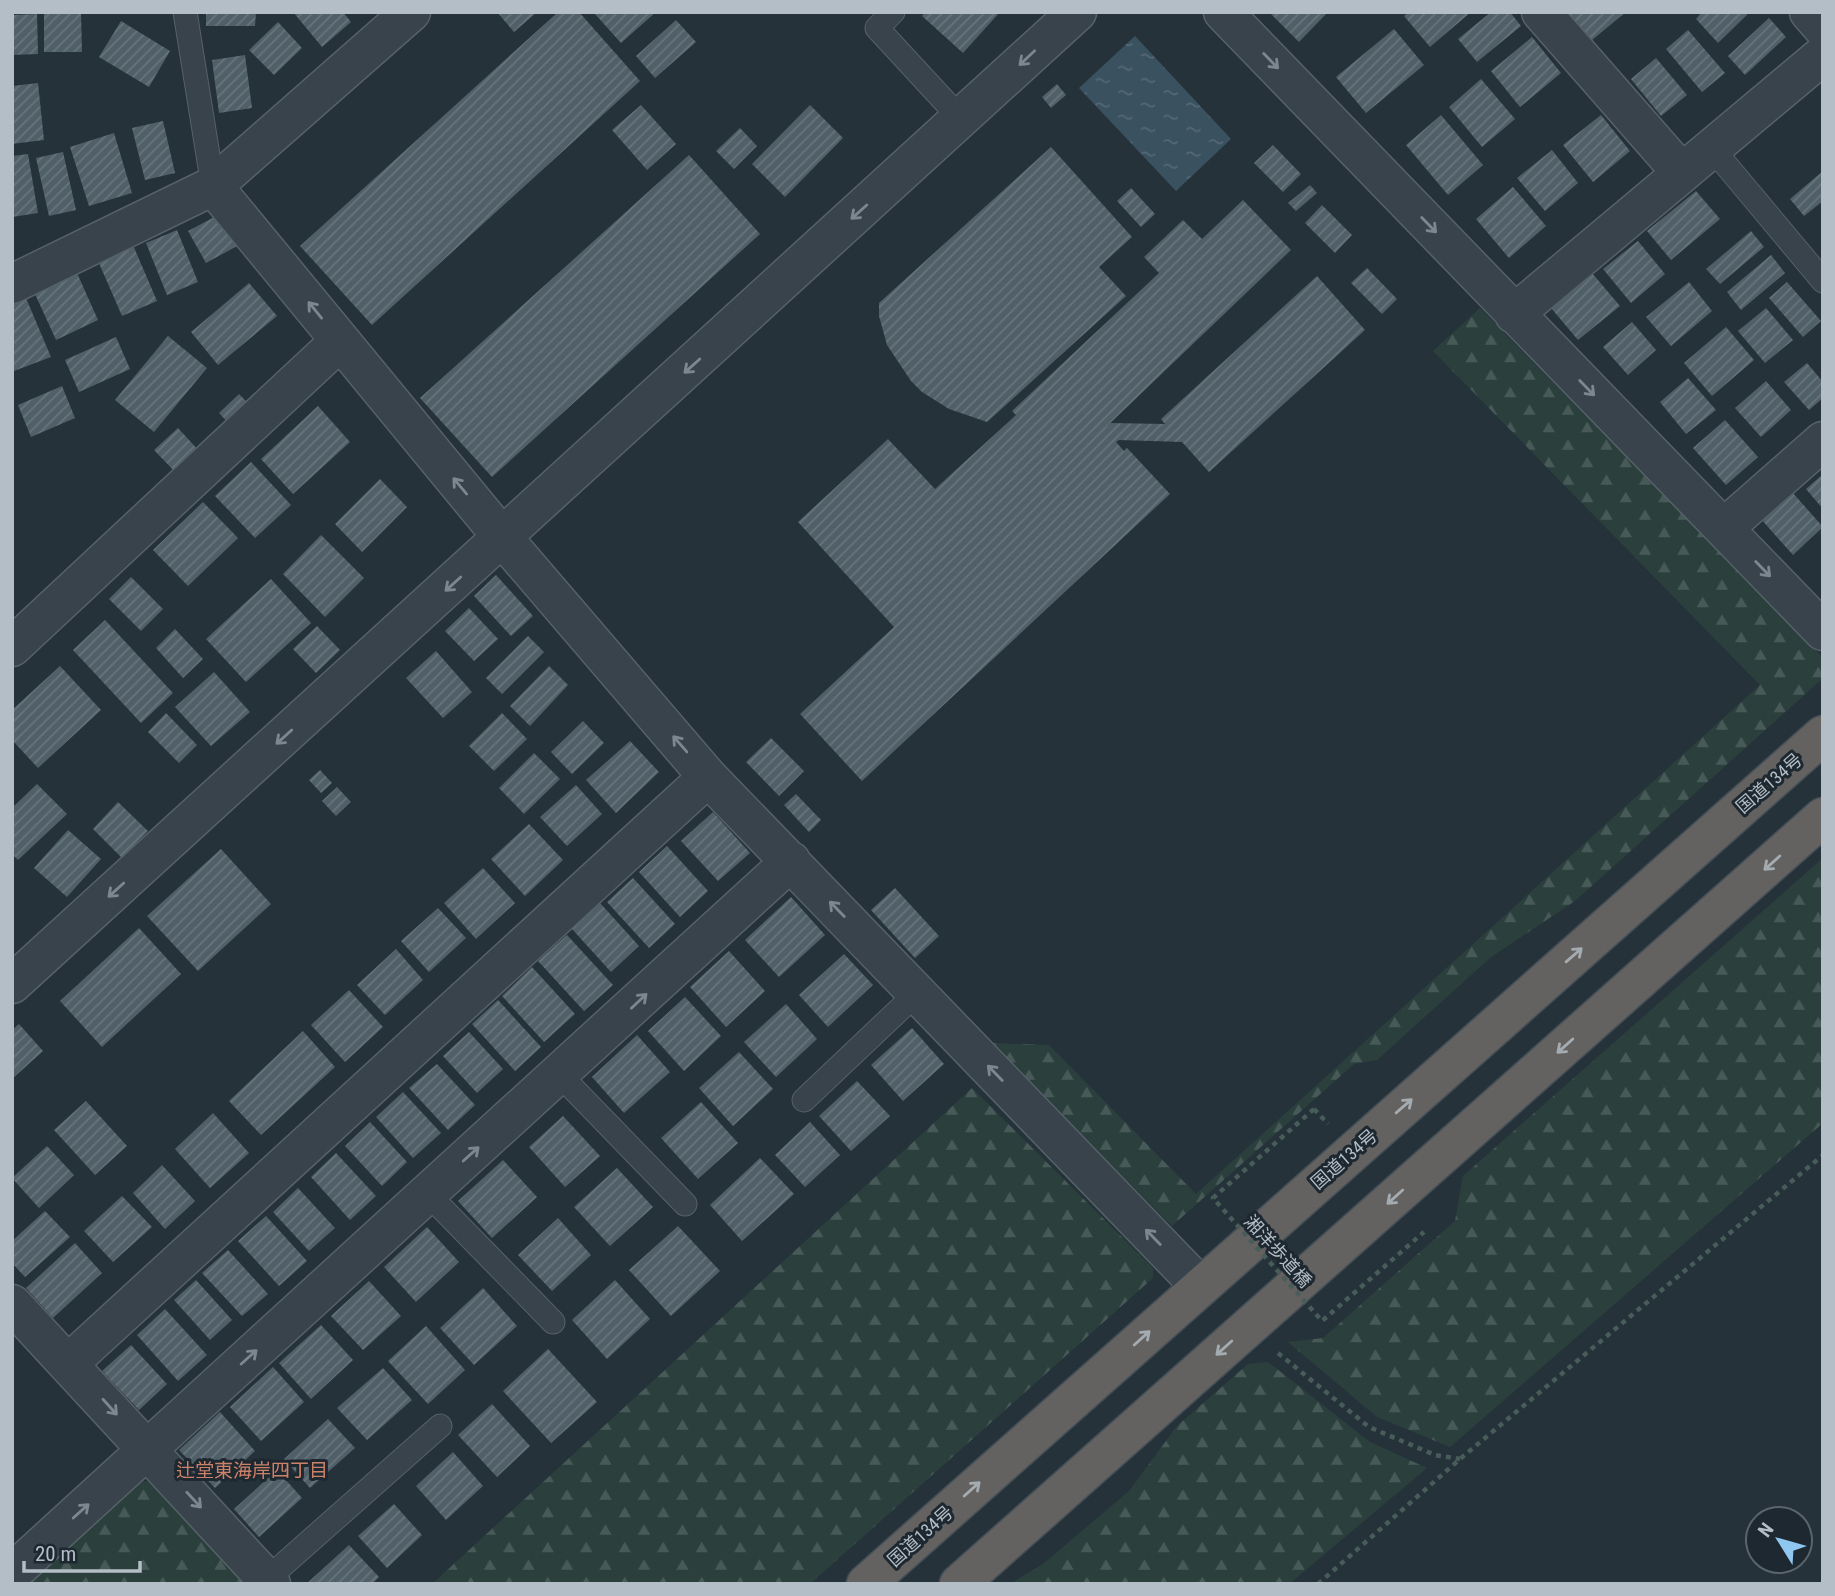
<svg xmlns="http://www.w3.org/2000/svg" width="1835" height="1596" font-family="'Roboto Condensed','Noto Sans JP',sans-serif">
  <style>
    .forest { fill: url(#forest-firs) }
    .water { fill: url(#water-ripples) }
    .building { fill: url(#building-hatch) }
    .lines { fill: none; stroke-linecap: round; stroke-linejoin: round }
    .service-casing { stroke: #566169; stroke-width: 25 }
    .minor-casing { stroke: #566169; stroke-width: 41 }
    .trunk-casing { stroke: #434e56; stroke-width: 41 }
    .path { stroke: #485c5a; stroke-width: 4.5; stroke-dasharray: 5 5; stroke-linecap: butt }
    .service { stroke: #38434b; stroke-width: 23 }
    .minor { stroke: #38434b; stroke-width: 38 }
    .trunk { stroke: #636260; stroke-width: 38 }
    .path-bridge { stroke: #485c5a; stroke-width: 4.5; stroke-dasharray: 5 5; stroke-linecap: butt }
    .oneway { stroke: #7c878f }
    .oneway2 { stroke: #a4acb2 }
    .labels { text-anchor: middle; dominant-baseline: central; stroke-width: 6; stroke-linejoin: round; paint-order: stroke }
    .street-label { font-size: 18px; fill: #b4bec6; stroke: #1d2830 }
    .neighbourhood-label { font-size: 19px; fill: #cc8169; stroke: #1d2830 }
  </style>
  <defs>
    <pattern id="forest-firs" width="22" height="20" patternUnits="userSpaceOnUse" patternTransform="scale(1.75)"><rect width="22" height="20" fill="#2b403d"/><path d="M5 1l3.5 6h-7zM16 11l3.5 6h-7z" fill="#475a58"/></pattern>
    <pattern id="water-ripples" width="26" height="14" patternUnits="userSpaceOnUse" patternTransform="scale(1.75)"><rect width="26" height="14" fill="#3a5160"/><path d="M2 4q2-2 4 0t4 0M15 11q2-2 4 0t4 0" fill="none" stroke="#546875"/></pattern>
    <pattern id="building-hatch" width="6" height="6" patternUnits="userSpaceOnUse" patternTransform="scale(1.75)"><rect width="6" height="6" fill="#505f68"/><path d="M-1 1l2-2M0 6l6-6M5 7l2-2" fill="none" stroke="#67747c"/></pattern>
  </defs>
  <rect width="100%" height="100%" fill="#25323a"/>
  <path class="forest" d="M1480,308l343,350v20l-248,223 -84,56 -114,103 -23,4 -182,162 -181,-183 58,2 147,149 564,-509 -327,-334z
    M1823,858v265l-373,324 -73,-30 -89,-75 35,-4 132,-117 8,-45z
    M972,1088l181,180v10l-343,306h-378z
    M1268,1362l102,80 57,26 -138,116h-279l33,-20 86,-73 48,-65 71,-62z
    M140,1481l15,1 94,102h-222z"/>
  <path class="water" d="M1135,36l96,103 -55,52 -97,-103z"/>
  <path class="building" d="M44,12h37l1,40h-38z
    M206,12h50l-1,14h-49z
    M293,12h50l8,10 -29,25z
    M497,12h40l-23,20z
    M558,12h21l61,69 -268,244 -72,-79z
    M598,12h58l-35,31 -26,-29z
    M925,12h75l-37,41 -41,-37z
    M1269,12h59l-29,30z
    M1409,12h62l-41,35 -26,-31z
    M1491,12h19l11,14 -44,36 -19,-23z
    M1569,12h57l-40,33 -23,-28z
    M1702,12h48l-32,31 -22,-24z
    M37,14l1,40 -26,1v-40z
    M1769,18l17,19 -41,38 -17,-19z
    M676,20l20,22 -41,36 -19,-22z
    M121,21l49,30 -21,36 -50,-30z
    M278,22l24,26 -28,27 -25,-25z
    M1394,29l30,36 -58,48 -30,-36z
    M1688,30l37,43 -23,19 -36,-43z
    M1532,37l29,36 -41,34 -29,-36z
    M245,55l7,53 -33,5 -7,-53z
    M1656,58l31,37 -26,21 -30,-37z
    M1481,79l34,40 -33,28 -33,-40z
    M38,83l6,57 -32,4v-58z
    M1057,84l9,11 -15,13 -9,-11z
    M641,105l35,39 -29,26 -35,-40z
    M810,105l33,33 -58,59 -33,-33z
    M1441,115l42,50 -35,30 -42,-50z
    M1601,115l29,36 -37,31 -30,-37z
    M163,121l12,52 -30,7 -13,-52z
    M740,128l17,18 -23,23 -18,-18z
    M114,133l18,60 -43,13 -19,-59z
    M1273,145l28,29 -18,18 -29,-29z
    M1051,147l81,90 -33,30 27,29 -139,126 -38,-13 -27,-17 -11,-11 -24,-36 -8,-29v-13z
    M1552,150l26,33 -33,28 -28,-33z
    M63,152l13,58 -27,6 -13,-58z
    M28,154l10,59 -26,4v-61z
    M689,155l71,79 -268,243 -72,-79z
    M1823,171v30l-19,15 -14,-17z
    M1310,185l7,8 -21,18 -8,-8z
    M1513,187l33,39 -37,32 -33,-39z
    M1131,188l24,26 -14,13 -24,-26z
    M1696,191l24,28 -49,41 -24,-29z
    M1243,200l48,50 -187,179 7,-6 54,1 -4,-5 156,-143 48,54 -156,142 -27,-30 -63,-2 -3,2 8,9 3,-3 43,46 -308,287 -62,-67 94,-87 -96,-105 90,-83 47,50 81,-74 -4,-4 147,-138 -15,-16 39,-37 19,19z
    M1322,205l30,30 -17,18 -30,-30z
    M222,213l17,32 -33,18 -18,-32z
    M177,230l21,52 -31,13 -21,-52z
    M1751,231l13,16 -44,37 -14,-15z
    M1638,241l27,33 -34,29 -28,-34z
    M133,245l24,56 -35,15 -24,-55z
    M1771,255l14,18 -44,37 -14,-18z
    M1367,268l30,31 -15,15 -31,-31z
    M77,273l21,47 -42,20 -21,-46z
    M1592,273l28,33 -42,34 -27,-32z
    M1689,282l23,29 -41,35 -25,-29z
    M1787,282l34,39 -18,16 -34,-39z
    M249,283l28,33 -59,49 -27,-33z
    M26,298l25,59 -37,14 -2,-67z
    M1766,308l27,32 -28,23 -27,-32z
    M1632,322l24,28 -28,25 -25,-28z
    M1726,327l28,33 -42,36 -28,-33z
    M168,336l39,32 -53,64 -39,-32z
    M116,337l14,32 -51,23 -14,-32z
    M1807,363l16,19v16l-14,12 -25,-28z
    M1688,378l28,32 -30,24 -26,-32z
    M1766,381l25,29 -30,27 -26,-29z
    M62,386l13,32 -44,19 -13,-32z
    M239,394l15,15 -20,20 -15,-16z
    M318,406l32,36 -57,52 -32,-35z
    M1725,420l33,37 -32,28 -33,-37z
    M178,428l23,25 -23,22 -24,-25z
    M251,462l40,43 -36,33 -40,-42z
    M1823,474v35l-17,-20z
    M380,479l27,28 -45,45 -27,-28z
    M1792,492l31,35 -30,28 -32,-36z
    M203,502l35,36 -50,48 -35,-36z
    M321,535l43,43 -39,39 -42,-43z
    M496,575l37,41 -22,20 -37,-40z
    M131,577l32,32 -22,22 -32,-32z
    M271,579l40,44 -65,59 -40,-43z
    M469,608l29,31 -24,22 -29,-30z
    M105,620l68,73 -32,30 -68,-73z
    M317,626l23,24 -24,23 -23,-24z
    M175,629l28,30 -20,19 -27,-30z
    M528,636l16,16 -42,42 -16,-16z
    M436,651l36,41 -29,26 -37,-40z
    M60,666l41,44 -63,58 -26,-28v-30z
    M549,666l19,19 -38,41 -20,-20z
    M214,672l36,40 -39,34 -36,-39z
    M166,713l31,32 -18,18 -31,-31z
    M502,713l25,26 -33,32 -25,-25z
    M583,721l21,22 -32,31 -21,-22z
    M771,738l33,33 -25,25 -33,-34z
    M630,741l29,31 -43,41 -30,-33z
    M534,753l26,26 -36,35 -25,-26z
    M320,770l12,13 -11,10 -12,-13z
    M37,784l30,30 -49,46 -6,-6v-46z
    M576,785l26,29 -35,32 -27,-29z
    M337,787l14,15 -15,14 -14,-15z
    M796,794l25,26 -12,12 -25,-27z
    M118,802l30,29 -26,27 -29,-29z
    M713,812l37,41 -32,28 -37,-40z
    M529,824l34,36 -38,36 -34,-37z
    M68,830l33,29 -34,38 -33,-29z
    M667,846l41,45 -28,26 -41,-45z
    M221,849l50,55 -73,67 -51,-55z
    M483,868l32,35 -39,36 -32,-36z
    M633,878l42,46 -26,24 -42,-46z
    M895,888l44,48 -24,22 -44,-48z
    M791,897l34,38 -46,42 -34,-37z
    M600,903l39,43 -28,26 -39,-43z
    M438,908l28,30 -37,34 -28,-31z
    M139,928l42,46 -79,73 -42,-46z
    M567,935l46,50 -29,26 -46,-50z
    M396,949l27,31 -38,35 -28,-30z
    M729,951l36,40 -39,36 -36,-40z
    M844,954l29,31 -45,42 -29,-32z
    M532,967l43,47 -31,28 -42,-46z
    M349,990l34,37 -38,35 -34,-37z
    M685,997l36,39 -37,35 -36,-40z
    M498,1000l43,47 -26,24 -43,-47z
    M786,1004l31,35 -41,38 -32,-35z
    M19,1024l24,27 -31,28v-49z
    M912,1028l32,36 -41,37 -32,-36z
    M303,1031l32,36 -74,68 -32,-34z
    M469,1032l34,37 -26,24 -34,-37z
    M637,1035l33,37 -46,41 -32,-36z
    M739,1052l34,37 -40,37 -34,-38z
    M437,1064l38,41 -27,25 -39,-42z
    M857,1081l33,35 -39,35 -32,-35z
    M403,1092l38,41 -28,25 -37,-41z
    M86,1101l41,45 -32,29 -41,-45z
    M701,1102l37,41 -40,36 -37,-41z
    M213,1113l36,40 -39,35 -35,-39z
    M563,1116l37,40 -35,31 -36,-40z
    M370,1122l37,40 -25,24 -37,-40z
    M810,1122l30,33 -35,32 -30,-32z
    M47,1146l27,29 -35,33 -27,-30z
    M336,1153l40,43 -26,24 -39,-43z
    M760,1158l34,36 -52,47 -32,-36z
    M503,1160l34,37 -45,41 -34,-37z
    M162,1165l33,36 -30,28 -32,-36z
    M617,1168l36,39 -43,39 -36,-39z
    M298,1188l37,40 -26,23 -36,-39z
    M122,1196l30,31 -39,35 -29,-31z
    M45,1211l25,26 -45,40 -13,-14v-22z
    M266,1216l41,45 -28,25 -41,-45z
    M558,1218l33,37 -39,36 -34,-36z
    M678,1226l42,45 -49,45 -42,-46z
    M427,1227l32,35 -43,40 -32,-35z
    M75,1243l27,30 -49,45 -27,-30z
    M228,1250l40,44 -26,22 -40,-43z
    M196,1280l36,40 -22,20 -36,-40z
    M615,1280l35,39 -43,40 -35,-39z
    M369,1281l32,35 -38,34 -32,-34z
    M483,1288l34,38 -43,39 -34,-37z
    M165,1309l42,46 -29,26 -41,-46z
    M321,1325l32,35 -42,39 -32,-36z
    M426,1326l39,44 -37,34 -40,-43z
    M131,1345l36,39 -28,26 -37,-39z
    M548,1349l49,53 -46,41 -48,-52z
    M273,1367l31,35 -43,39 -31,-34z
    M383,1368l29,32 -45,40 -30,-32z
    M492,1404l38,42 -33,31 -39,-42z
    M220,1412l35,39 -40,37 -36,-38z
    M328,1419l27,29 -45,40 -26,-29z
    M453,1452l30,34 -37,34 -30,-34z
    M277,1470l25,28 -43,39 -25,-28z
    M394,1504l28,31 -35,33 -29,-32z
    M349,1545l30,32 -7,7h-66z"/>
  <g class="lines">
    <g class="service-casing">
      <path id="service" d="M185,12l28,174
        M893,12l-16,16 84,91
        M1711,147l112,134
        M559,1074l126,130
        M804,1100l114,-108
        M428,1194l125,128
        M267,1579l173,-153"/>
    </g>
    <g class="minor-casing">
      <path id="minor" d="M1223,12l600,619
        M1541,12l140,160
        M1809,12l14,16
        M213,186l290,352 205,239 492,509
        M12,284l201,-98 198,-174
        M1514,314l309,-259
        M1724,528l99,-87
        M12,647l328,-306
        M12,984l1065,-972
        M12,1304l259,280
        M69,1363l639,-586
        M12,1573l779,-712"/>
    </g>
    <g class="trunk-casing">
      <path id="trunk" d="M866,1584l957,-849
        M959,1584l864,-767"/>
    </g>
    <path class="path" d="M1314,1109l14,15
      M1278,1353l91,74 66,28 25,4
      M1318,1584l142,-125 363,-304"/>
    <use href="#service" class="service"/>
    <use href="#minor" class="minor"/>
    <use href="#trunk" class="trunk"/>
    <path class="path-bridge" d="M1314,1109l-101,89 109,123 102,-89"/>
  </g>
  <defs><path id="oneway-shaft" d="M-6 0H5M1.5-3L5.5 0L1.5 3" fill="none" stroke-width="1.6" stroke-linecap="round" stroke-linejoin="round" transform="scale(1.75)"/></defs>
  <g class="oneway">
    <use href="#oneway-shaft" transform="translate(1027 58) rotate(137)"/>
    <use href="#oneway-shaft" transform="translate(1271 61) rotate(46)"/>
    <use href="#oneway-shaft" transform="translate(859 212) rotate(138)"/>
    <use href="#oneway-shaft" transform="translate(1429 225) rotate(46)"/>
    <use href="#oneway-shaft" transform="translate(315 310) rotate(-129)"/>
    <use href="#oneway-shaft" transform="translate(692 366) rotate(138)"/>
    <use href="#oneway-shaft" transform="translate(1587 388) rotate(46)"/>
    <use href="#oneway-shaft" transform="translate(460 486) rotate(-130)"/>
    <use href="#oneway-shaft" transform="translate(1763 569) rotate(46)"/>
    <use href="#oneway-shaft" transform="translate(453 584) rotate(138)"/>
    <use href="#oneway-shaft" transform="translate(284 737) rotate(138)"/>
    <use href="#oneway-shaft" transform="translate(680 744) rotate(-131)"/>
    <use href="#oneway-shaft" transform="translate(116 890) rotate(138)"/>
    <use href="#oneway-shaft" transform="translate(837 909) rotate(-134)"/>
    <use href="#oneway-shaft" transform="translate(639 1001) rotate(-43)"/>
    <use href="#oneway-shaft" transform="translate(995 1073) rotate(-134)"/>
    <use href="#oneway-shaft" transform="translate(471 1154) rotate(-42)"/>
    <use href="#oneway-shaft" transform="translate(1153 1237) rotate(-134)"/>
    <use href="#oneway-shaft" transform="translate(249 1357) rotate(-42)"/>
    <use href="#oneway-shaft" transform="translate(110 1407) rotate(48)"/>
    <use href="#oneway-shaft" transform="translate(194 1500) rotate(47)"/>
    <use href="#oneway-shaft" transform="translate(81 1511) rotate(-42)"/>
  </g>
  <g class="oneway2">
    <use href="#oneway-shaft" transform="translate(1772 863) rotate(138)"/>
    <use href="#oneway-shaft" transform="translate(1574 955) rotate(-41)"/>
    <use href="#oneway-shaft" transform="translate(1565 1046) rotate(138)"/>
    <use href="#oneway-shaft" transform="translate(1404 1106) rotate(-41)"/>
    <use href="#oneway-shaft" transform="translate(1395 1197) rotate(138)"/>
    <use href="#oneway-shaft" transform="translate(1142 1338) rotate(-42)"/>
    <use href="#oneway-shaft" transform="translate(1224 1348) rotate(138)"/>
    <use href="#oneway-shaft" transform="translate(972 1489) rotate(-42)"/>
  </g>
  <g class="labels">
    <g class="street-label">
      <text transform="translate(1769 783) rotate(-41)">国道134号</text>
      <text transform="translate(1344 1159) rotate(-41)">国道134号</text>
      <text transform="translate(1278 1251) rotate(48)">湘洋歩道橋</text>
      <text transform="translate(920 1536) rotate(-42)">国道134号</text>
    </g>
    <g class="neighbourhood-label">
      <text x="252" y="1470">辻堂東海岸四丁目</text>
    </g>
  </g>
  <rect width="1835" height="1596" fill="none" stroke="#b4bec6" stroke-width="28"/>
  <g transform="translate(1779 1540) rotate(307)"><circle r="33" fill="#1d2830" stroke="#59646c" stroke-width="2"/>
  <path d="M0-5L12 26L0 18L-12 26Z" fill="#8fc7f0"/>
  <text y="-10" font-size="19" font-weight="bold" text-anchor="middle" fill="#b4bec6">N</text>
  </g>
  <path d="M24 1561v10h116v-10" fill="none" stroke="#b4bec6" stroke-width="3.5"/>
  <text x="35" y="1561" font-size="21" fill="#b4bec6" stroke="#1d2830" stroke-width="5" paint-order="stroke">20 m</text>
</svg>
